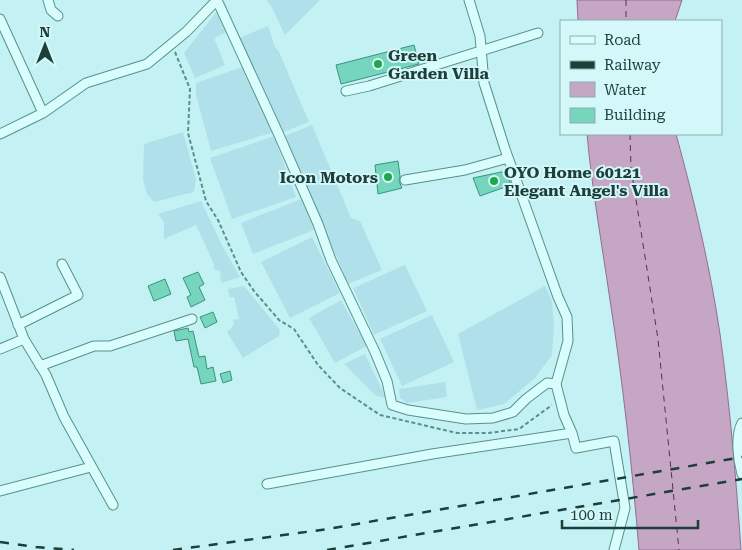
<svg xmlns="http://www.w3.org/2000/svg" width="742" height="550" font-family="'Roboto Serif',serif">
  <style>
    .farmland { fill: #b0e1ea }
    .water { fill: #c6a6c5; stroke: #966b93 }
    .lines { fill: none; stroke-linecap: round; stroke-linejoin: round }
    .ferry { stroke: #612b52; stroke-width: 1; stroke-dasharray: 6 5; stroke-linecap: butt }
    .building { fill: #75d6bd; stroke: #3a937b }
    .minor-casing { stroke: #579189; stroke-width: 11 }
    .path { stroke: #579189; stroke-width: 2; stroke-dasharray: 4 2.5; stroke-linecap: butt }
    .minor { stroke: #d9fcfd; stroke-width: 9 }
    .rail { stroke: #1d3f39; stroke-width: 2.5; stroke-dasharray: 9 9; stroke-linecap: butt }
    .poi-dot { fill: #1fa84b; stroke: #d4f8fa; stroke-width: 2 }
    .labels { text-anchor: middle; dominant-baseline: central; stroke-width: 4; stroke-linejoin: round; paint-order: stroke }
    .poi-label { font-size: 16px; font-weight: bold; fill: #1d3f39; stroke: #d4f8fa; text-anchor: start }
  </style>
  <rect width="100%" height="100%" fill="#c4f2f4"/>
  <path class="farmland" d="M266,0h54l-35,35 -14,-29z
    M218,10l11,21 -15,7 11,27 -30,13 -11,-25z
    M268,26l7,21 4,5 30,70 -28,11 -42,-95z
    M245,66l29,66 -63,19 -15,-56v-12z
    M312,125l39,93 9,3 22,49 -34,14 -63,-148z
    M183,132l13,47 -2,13 -40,10 -7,-8 -4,-14 1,-36z
    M274,136l22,61 -64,22 -22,-61z
    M301,199l13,31 -61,24 -12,-31z
    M201,201l21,44 18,32 -19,6 -1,-12 -6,-2v-5l-18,-39 -32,14v-17l-6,-8z
    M312,237l28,56 -50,25 -29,-56z
    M405,265l22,46 -53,24 -21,-47z
    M244,286l36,44 -1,6 -36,22 -16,-26 7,-7 -1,-5 6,-1 -5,-22h-4l-2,-8z
    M545,286l7,15 2,25 -2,29 -17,23 -31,26 -27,6 -19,-76z
    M341,300l26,46 -32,17 -26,-45z
    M432,315l22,47 -52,24 -22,-47z
    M365,354l21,44 -10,-2 -32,-32z
    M445,382l2,15 -40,6 -7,-5 -1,-9z"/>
  <path class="water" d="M577,0h105l-7,21h-97z
    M587,134h89c18,66 34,132 44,200 10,72 16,144 21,216h-102c-7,-84 -16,-167 -29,-250 -8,-55 -18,-111 -23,-166z"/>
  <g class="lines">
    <path class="ferry" d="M626,0v21
      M630,134l1,34 27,171 21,211"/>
  </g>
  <path class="building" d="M414,45l5,19 -78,20 -5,-19z
    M398,161l2,15 -1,5 3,7 -24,6 -3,-29z
    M506,171l5,14 -31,11 -7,-18z
    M198,272l6,12 -5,3 6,13 -14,7 -4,-10 4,-2 -8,-17z
    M165,279l6,15 -17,7 -6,-15z
    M213,312l4,10 -12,6 -5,-11z
    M188,328l1,4 4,-1 6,26 6,-1 2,13 6,-2 3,14 -15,3 -4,-17h-3l-6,-28 -12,2 -2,-10z
    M230,371l2,9 -9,3 -3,-9z"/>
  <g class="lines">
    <g class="minor-casing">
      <path id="minor" d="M48,0l3,10 7,6
        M217,0l62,135 39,89 13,36 44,92 12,29 5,24 16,5 58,9 27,-1 20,-6 13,-13 21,-16 9,1
        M469,0l11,36 4,47 21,66 53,148 9,20 1,24 -12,43 8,31 8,18 4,15 38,-7 11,67 -11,42
        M0,19l43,94
        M346,91l23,-5 169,-53
        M0,134l43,-21 43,-30 61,-19 39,-32 31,-32
        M405,180l60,-10 43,-12
        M0,277l24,62 -24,10
        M18,325l60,-30 -16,-31
        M24,339l22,36 18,42 49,88
        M40,366l54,-20h16l82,-27
        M742,423c-7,13 -4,37 0,51
        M267,484l165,-30 140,-21
        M0,491l91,-24"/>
    </g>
    <path class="path" d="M175,52l15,37 -2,44 18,68 12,19 23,52 13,19 25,29 15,9 24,36 22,23 40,27 77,18h31l31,-4 33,-24"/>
    <use href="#minor" class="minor"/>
    <path class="rail" d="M0,542l36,5 38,3
      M173,550l155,-21 414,-72
      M327,550l415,-71"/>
  </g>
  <g class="poi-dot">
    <circle cx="378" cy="64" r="5"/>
    <circle cx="388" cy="177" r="5"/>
    <circle cx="494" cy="181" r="5"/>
  </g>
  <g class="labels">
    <g class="poi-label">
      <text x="388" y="55">Green<tspan x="388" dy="18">Garden Villa</tspan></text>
      <text x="504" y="172">OYO Home 60121<tspan x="504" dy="18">Elegant Angel's Villa</tspan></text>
      <text x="378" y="177" text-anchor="end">Icon Motors</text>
    </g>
  </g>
  <rect x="560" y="20" width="162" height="115" fill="#d4f8fa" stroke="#8baead"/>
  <rect x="570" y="36" width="25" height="8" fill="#d9fcfd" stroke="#8baead"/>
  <text x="604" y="45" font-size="15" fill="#1d3f39">Road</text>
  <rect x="570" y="61" width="25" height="8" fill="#1d3f39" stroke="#8baead"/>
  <text x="604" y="70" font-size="15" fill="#1d3f39">Railway</text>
  <rect x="570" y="82" width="25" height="15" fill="#c6a6c5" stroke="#8baead"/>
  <text x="604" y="95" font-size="15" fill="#1d3f39">Water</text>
  <rect x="570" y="108" width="25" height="15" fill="#75d6bd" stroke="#8baead"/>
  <text x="604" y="120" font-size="15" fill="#1d3f39">Building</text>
  <g transform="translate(45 45)" stroke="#d4f8fa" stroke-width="4" paint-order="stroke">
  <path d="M0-4L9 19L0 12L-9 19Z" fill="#1d3f39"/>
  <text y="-8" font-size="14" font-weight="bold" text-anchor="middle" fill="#1d3f39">N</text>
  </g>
  <path d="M562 520v8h136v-8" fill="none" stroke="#1d3f39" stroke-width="2.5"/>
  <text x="570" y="520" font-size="15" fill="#1d3f39" stroke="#d4f8fa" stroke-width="4" paint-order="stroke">100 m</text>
</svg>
